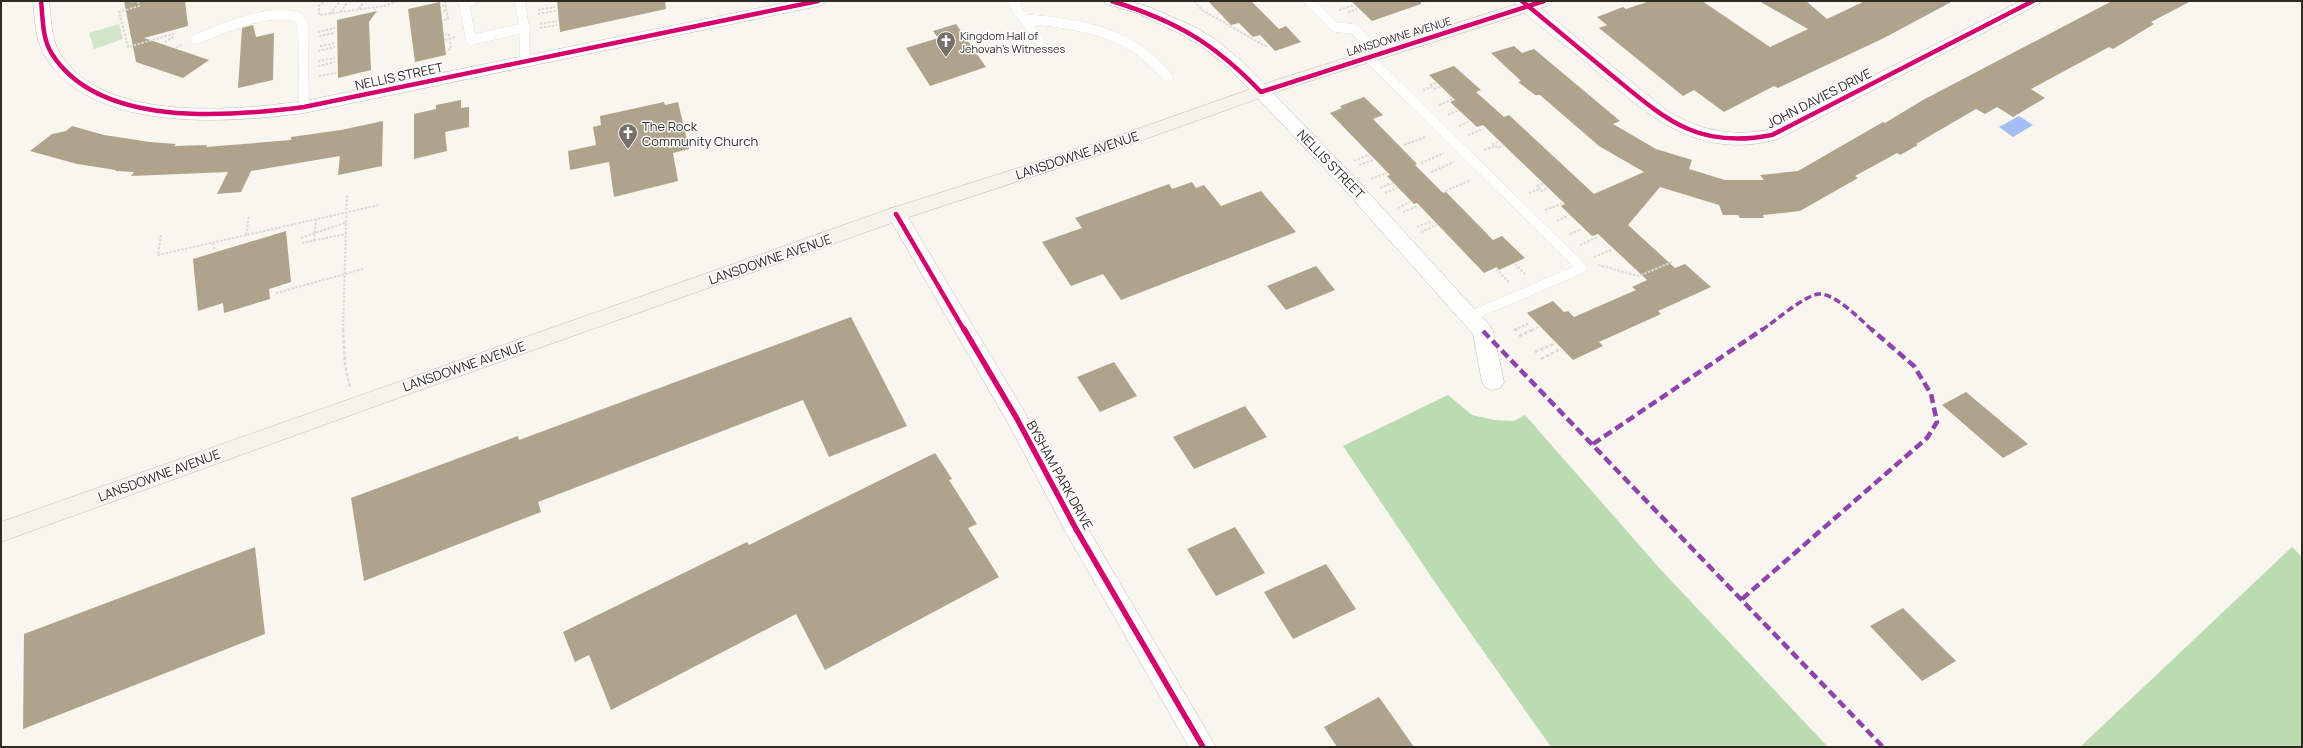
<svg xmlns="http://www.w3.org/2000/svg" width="2303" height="748" font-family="Manrope,sans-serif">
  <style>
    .green { fill: #d1e5c9 }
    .forest { fill: #badcb0 }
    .water { fill: #a2bef3 }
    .building { fill: #afa48b }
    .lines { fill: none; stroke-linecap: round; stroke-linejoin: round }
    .service-casing { stroke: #c1bdb7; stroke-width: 10 }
    .minor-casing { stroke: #c1bdb7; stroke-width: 1 }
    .secondary-casing { stroke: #c1bdb7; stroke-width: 1 }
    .path-far1 { stroke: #dbdad8; stroke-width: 2; stroke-dasharray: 2.5 1.5; stroke-linecap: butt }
    .path { stroke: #dbdad8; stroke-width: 2.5; stroke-dasharray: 3.5 2; stroke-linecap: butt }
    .service { stroke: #fefefd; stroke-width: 10 }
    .minor { fill: #fefefd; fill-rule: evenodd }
    .secondary { fill: #f6f2ec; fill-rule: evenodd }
    .quiet-far1 { stroke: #8e44ad; stroke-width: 3.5; stroke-dasharray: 7 3.5; stroke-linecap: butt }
    .quiet { stroke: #8e44ad; stroke-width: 4.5; stroke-dasharray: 9 4.5; stroke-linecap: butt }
    .cycleway-far1-casing { stroke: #fff; stroke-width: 6 }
    .cycleway-casing { stroke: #fff; stroke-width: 8 }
    .cycleway-far1 { stroke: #d6006c; stroke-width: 4.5 }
    .cycleway { stroke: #d6006c; stroke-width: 5.5 }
    .labels { text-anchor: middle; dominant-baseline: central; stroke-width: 3; stroke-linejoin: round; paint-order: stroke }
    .far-poi-label { font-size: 11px; fill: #2e2a23; stroke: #fff; text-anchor: start }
    .far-street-label { font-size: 11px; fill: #2e2a23; stroke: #fff }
    .street-label { font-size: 13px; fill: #2e2a23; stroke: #fff }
    .poi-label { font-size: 13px; fill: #2e2a23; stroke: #fff; text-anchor: start }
  </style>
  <rect width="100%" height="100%" fill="#f9f5ef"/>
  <path class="green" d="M119,24l4,15 -29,10 -5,-16z"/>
  <path class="forest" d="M1448,395l24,20 22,5 20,1 11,-6 137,156 166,176h-277l-108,-153 -100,-148z
    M2292,547l10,10v190h-222z"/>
  <path class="water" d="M2019,116l14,9 -20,12 -14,-10z"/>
  <path class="building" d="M124,1h61l3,25 -44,12 65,22 -26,18 -47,-16z
    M557,1h108l1,8 -106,23z
    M1208,1h43l28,28 7,-3 15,16 -26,9 -15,-16 -7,2 -14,-14 -8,2z
    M1351,1h70v3l-49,17z
    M1650,1h52l68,46 38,-18 -49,-28h47l21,18 38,-18h88l-69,37 -106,50 -4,-2 -50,26 -30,-22 -11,6 -84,-68 8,-3 -10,-8 26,-10 3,2z
    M2112,1h79l-40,21 3,2 -41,25 -4,-2 -78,42 14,9 -32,19 -16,-10 -12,7 -9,-5 -60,35 2,1 -18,10 -3,-2 -42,23 3,2 -58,33 -37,4 1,3h-24l-2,-3h-15l-4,-10 -59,-18 -32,38 47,43 10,-4 26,23 -53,24 3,3 -62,28 4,4 -30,14 -46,-47 26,-12 11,11 4,-1 6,6 62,-27 -4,-3 15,-7 -49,-46 -6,2 -22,-21 -9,-9 4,-2 -82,-79 -6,2 -27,-25 5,-2 -26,-25 25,-9 27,24 -5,2 28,25 5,-2 85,79 50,-22 -45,-26 -59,-51h-5l-17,-13 3,-1 -30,-28 23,-7 8,7 12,-4 86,72 -7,3 43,25 36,11 -3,9 36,11h39l-4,-5 38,-4 85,-49 2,1 38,-23z
    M440,2l6,53 -31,7 -7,-53z
    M377,11l-8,11 2,48 -33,8 -1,-58z
    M956,24l30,43 -56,19 -24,-38 32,-10 -5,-7z
    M253,25l3,12 18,-4 -1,47 -35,8 4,-60z
    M1364,97l19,18 -10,4 44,45 -2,1 28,28 3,-1 47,48 9,-4 23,22 -26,12 -2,-3 -13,6 -67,-70 -3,1 -27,-28 3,-1 -60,-62 12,-5 -2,-2z
    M461,100v8l8,-1v20l-24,5 2,19 -33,8v-45l22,-5v-4z
    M664,102l1,3 13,-3 11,47 -16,4 5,28 -64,16 -5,-35 -39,8 -2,-19 28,-6 -3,-18 8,-2 -1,-9z
    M383,121l-1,45 -44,9 2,-19 -89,15 -10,21 -24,2 11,-22 -97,4 3,-4 -19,-1 1,-1 -39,-6 -47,-13 22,-17 14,-3 6,-5 32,9 46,7 26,2 -2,2 33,-1 -1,2 85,-7v-3l50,-7z
    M1192,182l4,6 8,-3 17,21 40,-15 35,41 -175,68 -18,-26 -32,12 -29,-44 40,-14 -7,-10 94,-34 3,5z
    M286,231l5,51 -22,7 1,10 -46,14 -1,-10 -25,8 -5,-52z
    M1316,266l19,24 -49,20 -19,-24z
    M851,317l56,109 -78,31 -26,-57 -265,102 3,10 -177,69 -13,-83 167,-62 1,4z
    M1114,362l23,34 -37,16 -23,-35z
    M1966,392l62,52 -25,14 -61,-53z
    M1245,406l22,31 -73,32 -21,-32z
    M935,453l17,26 -3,1 28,44 -9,4 31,49 -174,93 -29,-56 -185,96 -22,-55 -14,7 -12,-30 184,-90 2,3z
    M1235,527l30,46 -49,23 -29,-47z
    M255,547l10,87 -242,95 1,-95z
    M1326,564l30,45 -63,30 -29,-47z
    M1903,608l53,53 -34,20 -52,-55z
    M1379,697l35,50h-77l-13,-20z"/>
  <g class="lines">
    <g class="service-casing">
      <path id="service" d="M471,1l-7,2 7,37 53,-12
        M520,1l4,25 1,35
        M1015,1v5l29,42
        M1309,1l26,26 19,2 24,24
        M1024,19c38,3 79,8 112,29 12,8 22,19 32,29
        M196,39c30,-11 70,-31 102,-22l5,9 1,81
        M1367,56l215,212 -111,48"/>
    </g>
    <g class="minor-casing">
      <path id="minor" d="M33,1h16c2,16 2,36 10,51 42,71 175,59 245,49l490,-100h32l-2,3 -6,2 -514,107c-77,10 -215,21 -260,-59 -9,-16 -9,-35 -11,-53z
        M1104,1h25l20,6 44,19 22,13 27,22 115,119 133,146 3,5 11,51 -4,6 -7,2 -7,-2 -4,-6 -9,-48 -130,-146 -113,-119 -27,-22 -22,-13 -44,-21 -31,-9z
        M1514,1h18l135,110c32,19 63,26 100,19l254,-129h20l-2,3 -261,135c-89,25 -141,-35 -204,-87 -15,-12 -50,-36 -60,-51z
        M896,207l7,2 121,202 60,111 132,225h-27l-121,-211 -60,-113 -121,-209 2,-5z"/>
    </g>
    <g class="secondary-casing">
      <path id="secondary" d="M1527,1h25l-2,4 -262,83 -165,59 -220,72 -505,179 -397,144v-20l888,-313 220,-70 167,-59z"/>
    </g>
    <path class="path-far1" d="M138,1l1,5 -20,6 9,35 45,-13 1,2 -10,7
      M1194,1l8,9 63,36 3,-1
      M132,2l2,-1
      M323,2l-4,4v9l65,-9 15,-5
      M442,6l4,-1
      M359,9l4,-6
      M538,10l17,-3
      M1339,10l15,-5
      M443,11l4,-1
      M340,12l7,-9
      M1348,12l9,-3
      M330,14l9,-12
      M538,14l18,-3
      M444,20l4,-1 -3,-18
      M540,24l17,-3
      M540,28l17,-3
      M318,32l17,-4
      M445,35l4,-1 2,15 -4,1
      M319,36l16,-3
      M445,40l10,-3
      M320,46l15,-3
      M176,48l6,-4
      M318,51l17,-4
      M318,61l17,-3
      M318,66l17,-4
      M319,76l17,-3
      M1436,83l-6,2 4,4 6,-2
      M1423,90l9,-3
      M1439,105l14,-6
      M1448,115l9,-4
      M1459,126l9,-4
      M1468,135l15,-6
      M1498,142l-5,2 5,4 5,-2
      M1404,145l22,-8
      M1484,150l11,-4
      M1354,161l15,-6
      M1421,163l23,-10
      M1359,165l14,-5
      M1431,172l23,-10
      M1371,179l16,-6
      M1543,184l-6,2 5,5 6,-3
      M1380,188l13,-5
      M1445,191l26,-11
      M1385,193l12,-5
      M1529,193l11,-4
      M1398,208l12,-6
      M1545,210l19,-7
      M1403,212l15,-6
      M1557,221l10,-5
      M1417,227l15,-6
      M1421,232l16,-7
      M1570,234l11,-5
      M161,235l-3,20 221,-50
      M246,235l3,-19
      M301,238l46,-16
      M314,241l2,-21
      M213,243l1,6
      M302,243l44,-9
      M1580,245l18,-8
      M1594,257l18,-7
      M1515,264l11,11
      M1598,265l41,11 33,-14
      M1496,269l14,14
      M276,293l87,-24
      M343,330l4,-135
      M1515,330l14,-7
      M1532,330l6,-3"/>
    <path class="path" d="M343,329l2,35 5,24
      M1514,330l3,-1
      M1519,336l15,-7
      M1535,352l19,-8
      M1541,359l19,-10"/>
    <use href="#service" class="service"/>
    <use href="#minor" class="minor"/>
    <use href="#secondary" class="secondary"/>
    <path class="quiet-far1" d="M1762,330c13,-9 43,-35 57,-36 16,-1 42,26 53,36"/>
    <path class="quiet" d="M1483,331l400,416
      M1593,444l170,-115
      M1742,599l185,-161 10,-16 -6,-28 -17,-28 -43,-37"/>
    <g class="cycleway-far1-casing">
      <path id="cycleway-far1" d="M41,1c2,17 1,38 11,53 47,74 176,63 252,53l514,-106
        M1112,1c64,20 102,42 149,91l283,-91
        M1522,1c29,24 58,48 87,72 55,45 87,77 163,62l261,-134
        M896,214l68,116"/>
    </g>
    <g class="cycleway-casing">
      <path id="cycleway" d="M964,329l52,88 60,112 127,218"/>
    </g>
    <use href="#cycleway-far1" class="cycleway-far1"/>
    <use href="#cycleway" class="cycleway"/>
  </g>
  <defs>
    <g id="church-pin" transform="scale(1)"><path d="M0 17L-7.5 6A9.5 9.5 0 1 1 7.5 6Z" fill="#75716a" stroke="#fff"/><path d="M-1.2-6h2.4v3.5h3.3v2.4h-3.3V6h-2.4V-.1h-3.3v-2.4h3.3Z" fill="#fff"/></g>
  </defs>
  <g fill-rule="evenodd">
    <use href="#church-pin" x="946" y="41"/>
    <use href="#church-pin" x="628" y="133"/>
  </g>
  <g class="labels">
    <g class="far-poi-label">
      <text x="960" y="35">Kingdom Hall of<tspan x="960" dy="13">Jehovah's Witnesses</tspan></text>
    </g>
    <g class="far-street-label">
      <text transform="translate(1399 36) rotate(-17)">LANSDOWNE AVENUE</text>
    </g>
    <g class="street-label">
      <text transform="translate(399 76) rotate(-12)">NELLIS STREET</text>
      <text transform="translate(1819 98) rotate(-27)">JOHN DAVIES DRIVE</text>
      <text transform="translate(1077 155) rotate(-18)">LANSDOWNE AVENUE</text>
      <text transform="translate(1331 164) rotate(46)">NELLIS STREET</text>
      <text transform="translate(770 259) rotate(-19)">LANSDOWNE AVENUE</text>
      <text transform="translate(464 366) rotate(-19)">LANSDOWNE AVENUE</text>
      <text transform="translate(159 475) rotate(-20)">LANSDOWNE AVENUE</text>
      <text transform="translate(1060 475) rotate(61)">BYSHAM PARK DRIVE</text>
    </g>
    <g class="poi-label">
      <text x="642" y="126">The Rock<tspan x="642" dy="15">Community Church</tspan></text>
    </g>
  </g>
  <rect width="2303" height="748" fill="none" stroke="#2e2a23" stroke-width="4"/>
</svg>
